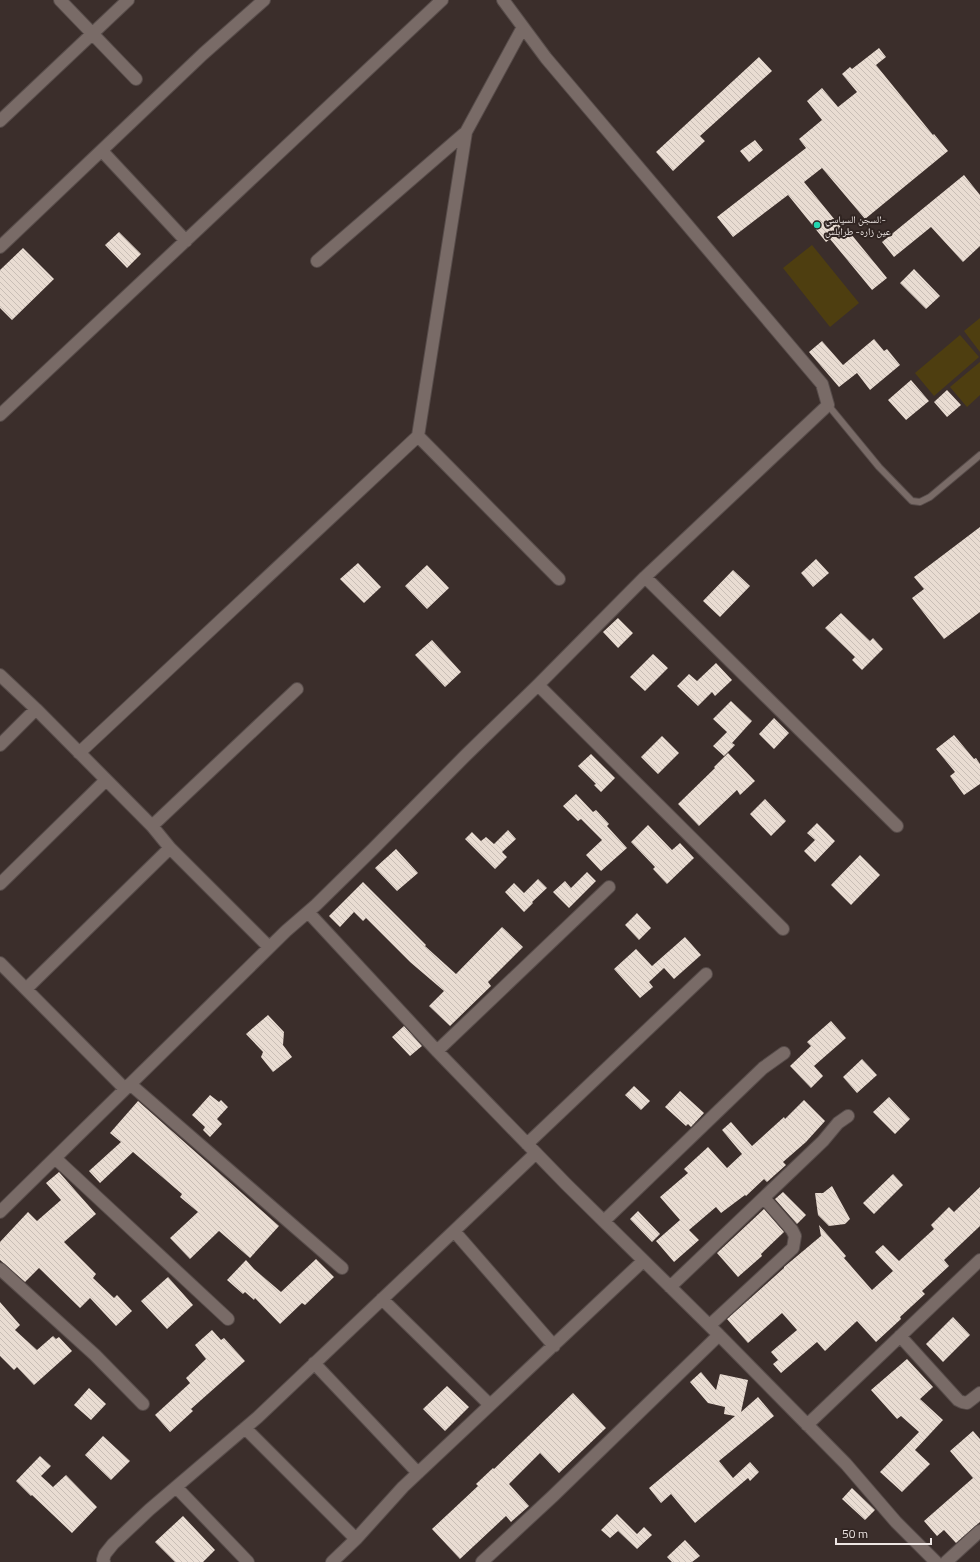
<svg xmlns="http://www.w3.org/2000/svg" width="980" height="1562" font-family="'Titillium Web','Noto Naskh Arabic',sans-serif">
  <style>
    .green { fill: #4e3e10 }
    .building { fill: url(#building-back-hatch) }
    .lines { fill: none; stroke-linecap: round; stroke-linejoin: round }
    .service-casing { stroke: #574c4a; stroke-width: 8 }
    .minor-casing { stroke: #574c4a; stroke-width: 14 }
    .service { stroke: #796b67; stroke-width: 6 }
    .minor { stroke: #796b67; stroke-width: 12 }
    .poi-dot { fill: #23d5af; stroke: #312522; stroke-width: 1.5 }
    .labels { text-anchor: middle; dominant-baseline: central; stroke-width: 4; stroke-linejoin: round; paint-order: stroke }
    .poi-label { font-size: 10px; fill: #eee6e4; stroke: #312522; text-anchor: start }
  </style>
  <defs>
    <pattern id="building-back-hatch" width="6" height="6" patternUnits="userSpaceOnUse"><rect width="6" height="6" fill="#e9dcd2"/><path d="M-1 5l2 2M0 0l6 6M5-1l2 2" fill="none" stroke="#c9beb6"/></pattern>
  </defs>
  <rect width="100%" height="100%" fill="#3b2e2b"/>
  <path class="green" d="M812,245l47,58 -29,24 -47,-59z
    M980,318v34l-16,-21z
    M960,335l19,22 -45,39 -19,-23z
    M980,362v33l-13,12 -17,-20z"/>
  <path class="building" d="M879,48l7,9 -10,8 57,70 1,-1 14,17 -83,68 -43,-51 -18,14 44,54 3,-2 36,44 -15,12 -42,-51 -4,3 -38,-47 -55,42 -16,-20 89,-69 -7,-9 23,-19 -15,-19 15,-13 16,19 19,-15 -15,-18 8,-7 2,2z
    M759,57l13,14 -72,65 5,5 -32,30 -17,-19z
    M755,140l8,10 -14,12 -9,-11z
    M964,175l16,20v51l-17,16 -32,-35 -37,30 -12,-15z
    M119,232l22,22 -14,14 -22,-23z
    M23,248l31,31 -42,41 -12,-12v-38z
    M914,269l26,27 -14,13 -26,-26z
    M874,339l10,12 3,-2 13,16 -30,25 -13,-17 -18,14 -30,-35 13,-11 21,24z
    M911,380l18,21 -23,19 -18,-20z
    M947,390l14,15 -14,12 -13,-15z
    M980,527v85l-36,27 -32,-41 12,-9 -10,-12z
    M816,559l13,14 -16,14 -12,-14z
    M358,563l23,24 -17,16 -24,-24z
    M427,565l22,23 -22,21 -22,-23z
    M733,570l17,16 -30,31 -17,-16z
    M841,613l29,28 3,-3 10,11 -21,21 -10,-10 3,-3 -30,-29z
    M618,618l15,15 -15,15 -15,-16z
    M432,640l29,32 -16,15 -30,-32z
    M653,654l15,14 -23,23 -15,-14z
    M716,663l16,17 -17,16 -3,-4 -14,14 -21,-20 12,-12 8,7z
    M731,701l21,20 -20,22 3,2 -11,11 -11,-10 14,-14 -14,-13z
    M774,718l15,15 -15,16 -15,-15z
    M954,735l20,24 2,-1 4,6v20l-16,11 -14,-19 5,-4 -19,-23z
    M662,736l17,17 -21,21 -17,-17z
    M728,753l27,28 -15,14 -3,-5 -38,36 -21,-22 37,-36 -1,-1z
    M591,754l24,24 -14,14 -7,-7 2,-1 -18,-18z
    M576,794l17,18 3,-2 13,14 -2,2 20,22 -26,23 -15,-16 16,-15 -21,-21 -3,2 -15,-15z
    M765,799l21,22 -15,15 -21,-22z
    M817,823l18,18 -20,21 -11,-11 11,-11 -8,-7z
    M648,825l24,25 8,-7 14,15 -27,26 -14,-15 2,-2 -24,-25z
    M508,830l8,9 -14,13 5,5 -12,12 -30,-30 7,-7 9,9 5,-4 8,7z
    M396,849l22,24 -21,18 -22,-23z
    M860,855l20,20 -29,30 -20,-20z
    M587,872l9,9 -27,27 -16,-16 12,-11 6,7z
    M538,879l9,9 -15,14 1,1 -9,9 -19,-20 9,-9 10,10z
    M363,882l63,63 -1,1 31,28 46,-47 21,20 -35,35 3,4 -41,40 -21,-20 15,-15 -34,-29 -44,-44 -3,3 -9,-9 -14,15 -11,-11z
    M637,913l14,15 -12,12 -14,-15z
    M685,937l16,18 -27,24 -10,-11 -15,14 4,5 -13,11 -26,-29 22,-20 16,17z
    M268,1015l16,17 -1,13 9,12 -19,15 -12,-15 2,-5 -17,-18z
    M831,1021l15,17 -32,28 9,10 -12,12 -21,-22 21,-20 -4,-4z
    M404,1026l18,20 -12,10 -18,-19z
    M862,1059l15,16 -20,18 -14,-16z
    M634,1086l16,15 -9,9 -16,-15z
    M680,1091l24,22 -13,14 -3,-3 -2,2 -21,-19z
    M210,1095l9,7 2,-2 7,7 -11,12 5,5 -12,13 -7,-7 2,-3 -13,-12z
    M889,1097l21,22 -15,15 -22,-22z
    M804,1100l21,21 -19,21 -23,20 3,3 -19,17 -3,-3 -18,17 -1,-1 -24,18 -5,-6 -27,23 10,10 -25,22 -18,-21 24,-21 -20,-23 28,-24 -4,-4 24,-22 19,21 15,-14 -20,-24 9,-8 21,24 32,-29 1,2z
    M138,1101l141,125 -29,32 -31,-27 -29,28 -20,-21 28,-26 -18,-15 2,-3 -49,-42 -33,31 -11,-12 32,-29 -11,-9z
    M59,1172l37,42 -32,28 32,32 -3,4 21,20 3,-3 15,16 -16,15 -26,-28 -10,10 -41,-40 -14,14 -25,-22v-18l28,-30 9,9 24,-21 -15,-17z
    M893,1174l10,11 -29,29 -11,-11z
    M832,1186l18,33 -5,5 -16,2 -11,-11 -3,-22h8z
    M980,1187v39l-36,34 5,6 -27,25 3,3 -25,23 1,2 -25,23 -19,-21 -32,30 -8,-9 -36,31 -8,-9 5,-4 -7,-8 26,-22 -15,-17 -34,30 -21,-24 57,-51v-1l37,-31 -2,-11 27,31 -2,2 28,32 21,-19 -18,-19 8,-7 16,16 35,-32 -3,-4 18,-18 5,5z
    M783,1192l23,23 -9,9 -22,-25z
    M764,1209l20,23 -23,22 1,2 -24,21 -21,-24z
    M638,1211l22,23 -8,8 -22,-23z
    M316,1259l18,18 -29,28 -3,-2 -22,21 -25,-26 -1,2 -9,-8 -2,2 -16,-14 19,-20 8,9 27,23z
    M168,1277l25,28 -26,24 -26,-28z
    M0,1302l20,23 -5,5 22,20 16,-14 3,3 3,-2 13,14 -38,34 -17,-18 -3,3 -14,-14z
    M953,1317l17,18 -27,27 -17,-18z
    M212,1330l9,10 3,-2 21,23 -54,48 2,2 -23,21 -15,-17 35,-32 -4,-5 20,-19 -11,-14z
    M907,1359l26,28 -13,12 23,21 -28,30 15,14 -28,28 -22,-20 39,-40 -18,-16 -4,3 -26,-29z
    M701,1372l15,18 4,-16 28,6 -7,32 17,-15 16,19 -55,45 14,17 17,-16 9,10 -9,9 -2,-3 -53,45 -24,-29 -10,9 -12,-15 86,-72 -11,-2 1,-7 -17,-4 -18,-21z
    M447,1386l22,21 -24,24 -22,-22z
    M89,1388l17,16 -15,16 -17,-15z
    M573,1393l33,35 -47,45 -19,-20 -31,31 20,22 -18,16 -5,-6 -46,43 -28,-30 46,-43 -2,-2 17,-16 1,1z
    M973,1431l7,8v83l-24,21 -12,-13 -7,6 -13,-15 49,-43 -23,-27z
    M103,1436l27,25 -19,19 -26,-25z
    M40,1456l11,10 -10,10 12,11 13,-12 31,32 -25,26 -40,-38 -1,1 -15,-15z
    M852,1488l23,22 -10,10 -23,-21z
    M617,1514l20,20 7,-7 8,8 -15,14 -19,-18 -8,7 -9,-8z
    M183,1516l32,34 -12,12h-28l-20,-20z
    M685,1540l15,16 -8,6h-20l-5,-5z"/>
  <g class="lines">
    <g class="service-casing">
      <path id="service" d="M828,405l51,62 33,34 8,1 10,-5 50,-42"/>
    </g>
    <g class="minor-casing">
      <path id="minor" d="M60,0l76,79
        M0,121l128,-121
        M102,151l84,90
        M0,247l203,-193 61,-54
        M317,261l149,-129
        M0,415l442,-415
        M418,436l141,143
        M645,577l252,249
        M0,675l36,34 116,117 18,22 99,99
        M538,685l245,244
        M0,745l36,-36
        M79,753l339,-317 48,-304 57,-105
        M152,826l145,-137
        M0,884l106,-104
        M308,912l129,139 129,133 153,151 127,129 50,58 40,40
        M0,963l125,126
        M26,989l144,-141
        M437,1051l172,-164
        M130,1084l212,184
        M527,1144l179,-170
        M55,1158l173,161
        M0,1212l286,-281 30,-26 57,-56 93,-94 72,-70 107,-108 183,-172 -6,-21 -276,-326 -43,-58
        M604,1221l159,-153 21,-15
        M454,1231l82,-78
        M0,1269l95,86 48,49
        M670,1287l153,-146 15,-18 10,-7
        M382,1299l108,106
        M710,1325l83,-77 2,-12 -3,-6 -28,-32
        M900,1336l58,64 4,2 5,1 13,-10
        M314,1363l104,110
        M807,1425l173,-165
        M245,1428l111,111
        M176,1487l72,75
        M104,1562l-1,-2 2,-6 8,-10 36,-34 109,-93 196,-186 100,115
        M332,1562l24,-23 47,-52 240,-226
        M482,1562l71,-66 166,-161
        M946,1562l34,-31"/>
    </g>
    <use href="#service" class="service"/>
    <use href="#minor" class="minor"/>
  </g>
  <circle class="poi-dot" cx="817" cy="225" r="4"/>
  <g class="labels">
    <g class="poi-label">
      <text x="825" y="219">السجن السياسي-<tspan x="825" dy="12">عين زاره- طرابلس</tspan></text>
    </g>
  </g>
  <path d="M836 1538v6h95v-6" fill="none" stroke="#eee6e4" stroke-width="2"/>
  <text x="842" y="1538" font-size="12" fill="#eee6e4" stroke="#312522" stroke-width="3" paint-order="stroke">50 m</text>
</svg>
